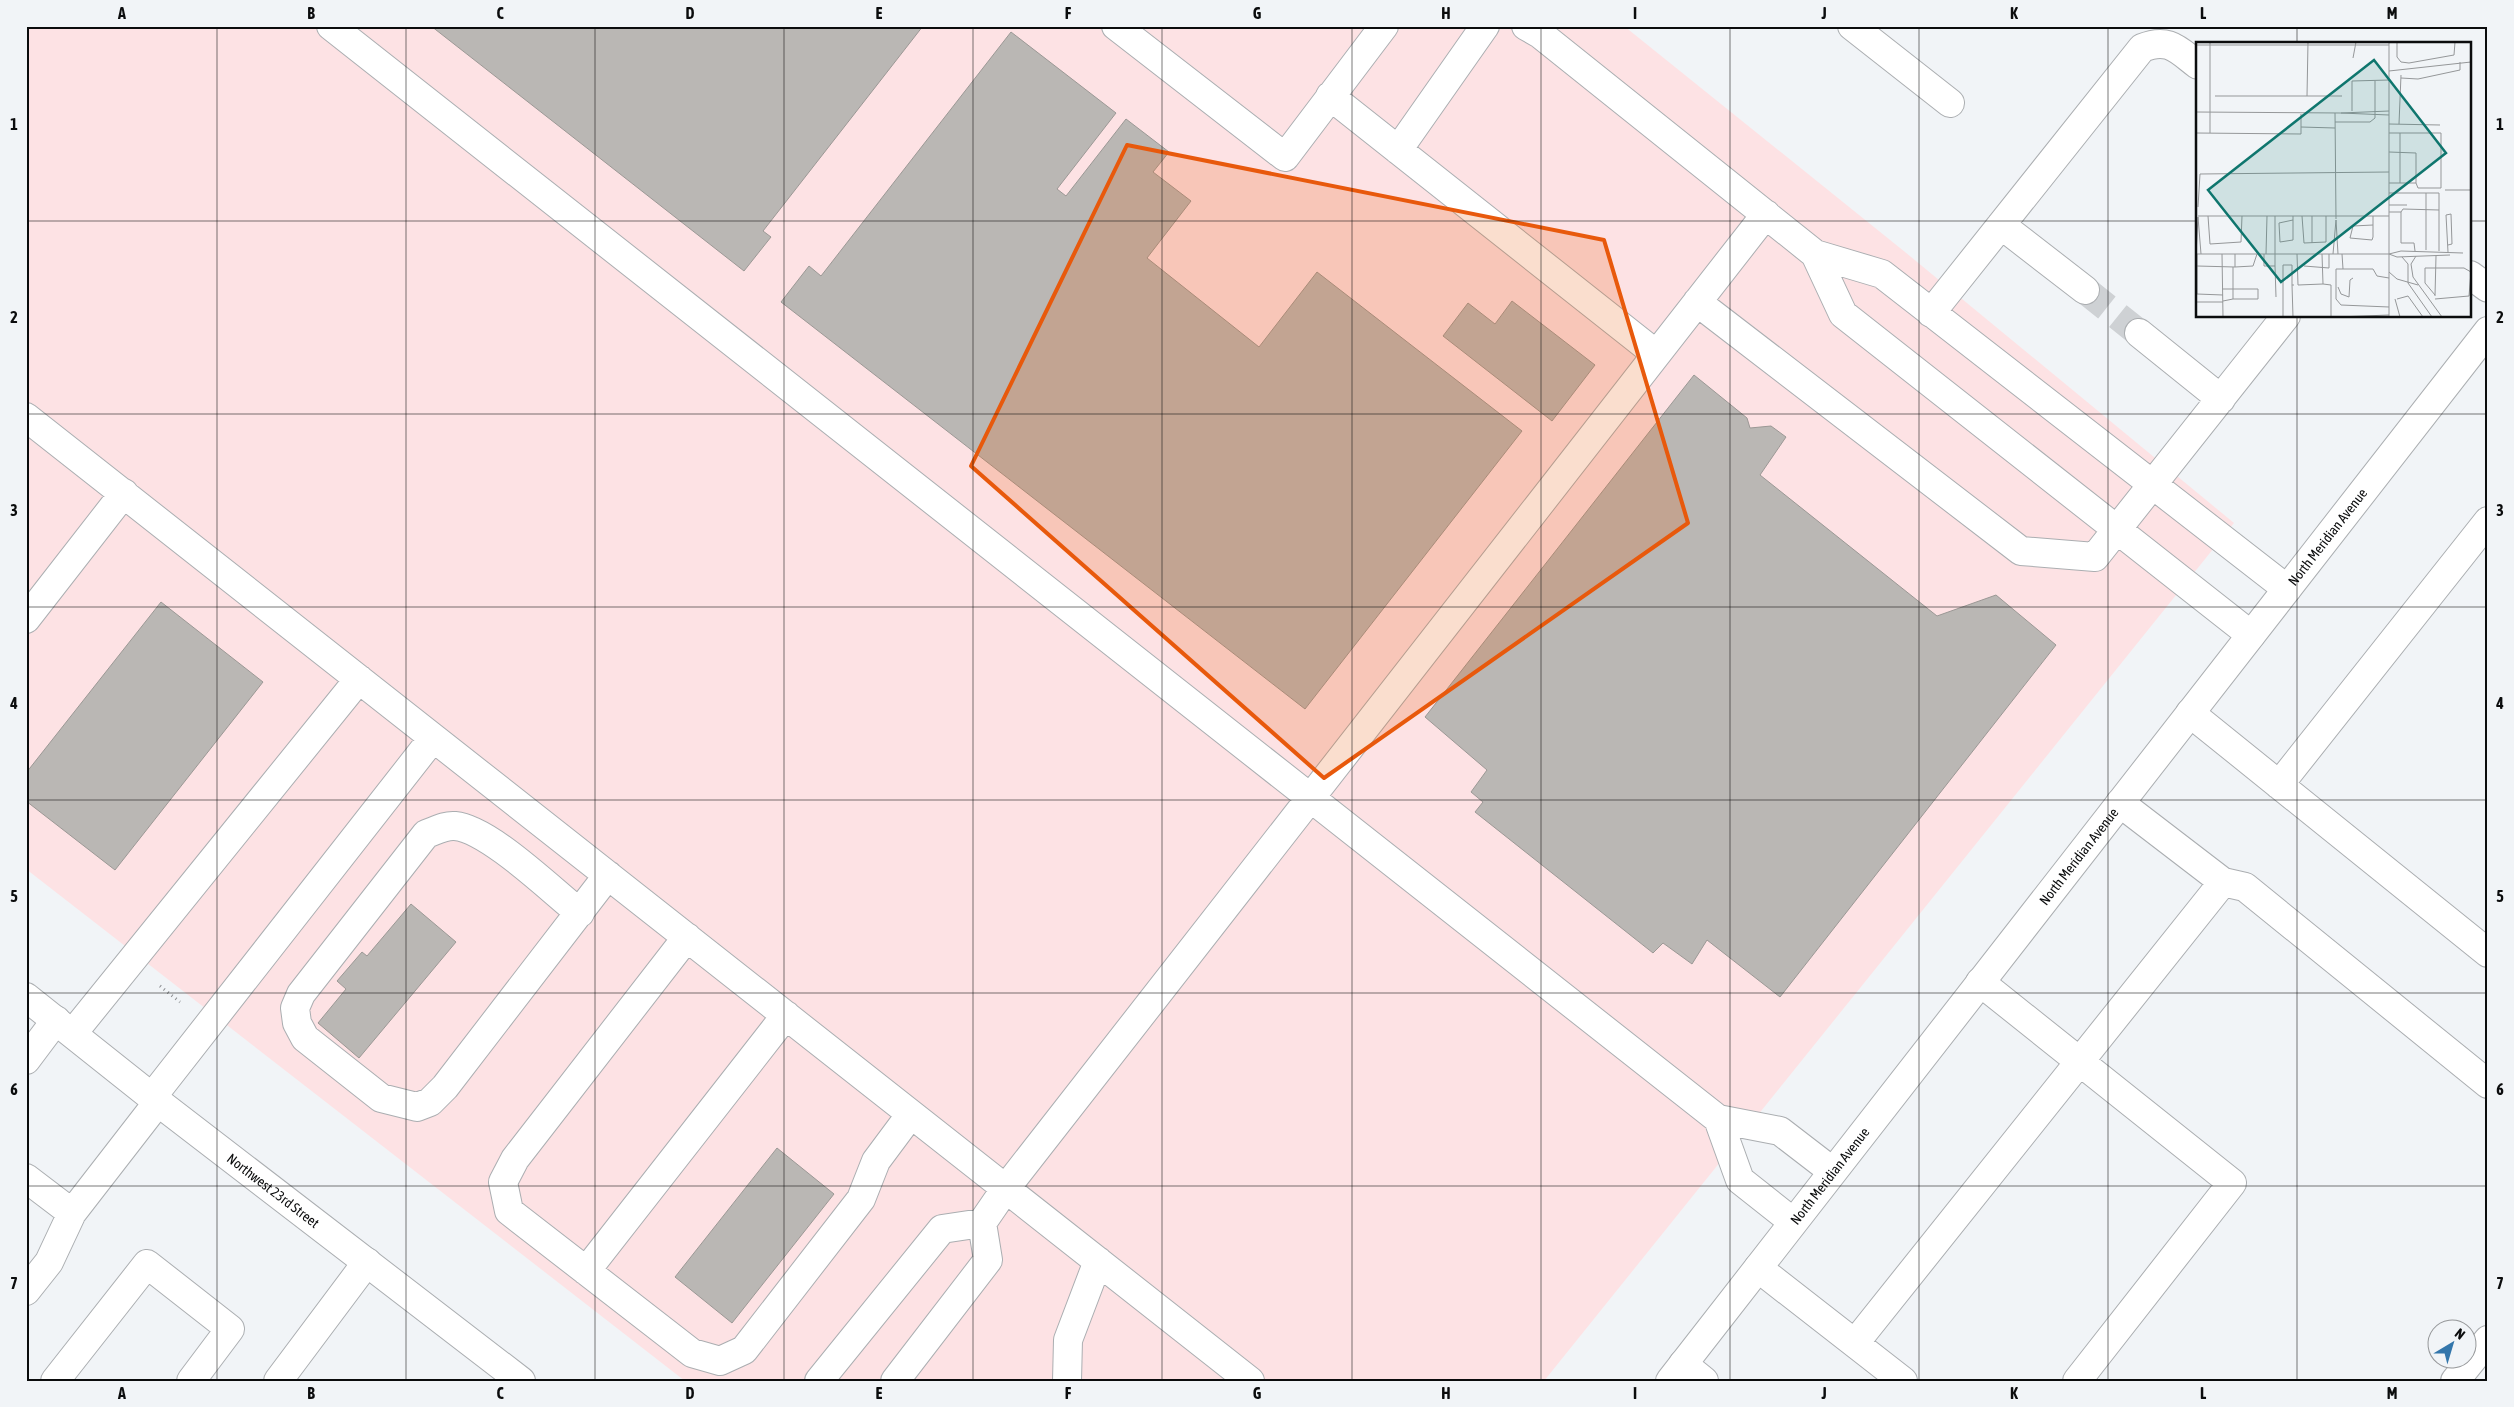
<svg xmlns="http://www.w3.org/2000/svg" width="2514" height="1407" font-family="'Asap Condensed',sans-serif">
  <style>
    .commercial { fill: #fde2e4 }
    .building { fill: #bab7b4; stroke: #9b9895 }
    .lines { fill: none; stroke-linecap: round; stroke-linejoin: round }
    .minor-tunnel { stroke: #ced1d4; stroke-width: 28; stroke-dasharray: 28 14; stroke-linecap: butt }
    .minor-casing { stroke: #abaeb1; stroke-width: 30 }
    .major-casing { stroke: #abaeb1; stroke-width: 30 }
    .path { stroke: #8b8d90; stroke-width: 3; stroke-dasharray: 1 4; stroke-linecap: butt }
    .minor { stroke: #fff; stroke-width: 28 }
    .major { stroke: #fff; stroke-width: 28 }
    .marked { fill: #e8590c; fill-opacity: 0.2; stroke: #e8590c; stroke-width: 4; stroke-linejoin: round }
    .grid { fill: none; stroke: #0b0c0d; stroke-width: 1; stroke-opacity: 0.55 }
    .labels { text-anchor: middle; dominant-baseline: central; stroke-width: 4; stroke-linejoin: round; paint-order: stroke }
    .street-label { font-size: 14px; fill: #0b0c0d; stroke: #f1f4f7 }
    .inset-road { fill: none; stroke: #959799; stroke-width: 1 }
    .view { fill: #0f766e; fill-opacity: 0.15; stroke: #0f766e; stroke-width: 2.5 }
    .inset-edge { fill: none; stroke: #0b0c0d; stroke-width: 2.5 }
    .neatline { fill: none; stroke: #0b0c0d; stroke-width: 2 }
    .grid-label { font-size: 16px; text-anchor: middle; font-weight: bold; fill: #0b0c0d }
  </style>
  <rect width="100%" height="100%" fill="#f1f4f7"/>
  <path class="commercial" d="M26,26h1598l281,226 329,271 -690,858h-859l-659,-512z"/>
  <path class="building" d="M431,26h492l-160,205 8,6 -27,34z
    M1011,32l105,81 -59,76 9,7 60,-77 43,33 -16,20 38,29 -44,57 112,89 58,-75 205,159 -217,278 -524,-407 28,-36 12,10z
    M1512,301l83,64 -43,56 -109,-85 25,-33 27,21z
    M1694,375l53,43 3,10 21,-2 15,11 -26,38 177,141 59,-21 60,50 -276,352 -73,-57 -15,24 -29,-21 -10,10 -178,-141 8,-10 -12,-10 16,-22 -62,-53z
    M161,602l102,80 -148,188 -89,-69v-28z
    M411,904l45,38 -97,116 -41,-35 28,-34 -9,-8 25,-29 5,4z
    M777,1148l57,46 -102,129 -57,-46z"/>
  <g class="lines">
    <path class="minor-tunnel" d="M2085,290l54,43"/>
    <g class="minor-casing">
      <path id="minor" d="M331,26l1387,1093 62,12 52,40
        M1116,26l169,131 99,-131
        M1526,26l14,8 275,220
        M1852,26l98,77
        M1330,96l326,258
        M1398,150l87,-124
        M2001,225l84,65
        M2470,275l18,13
        M1697,302l324,249 74,6 191,-241
        M1931,313l211,-265c27,-11 36,2 56,17
        M2139,333l82,66
        M26,417l1224,964
        M26,619l98,-126
        M2251,635l-408,-321 -28,-60 67,20 405,315
        M2190,713l298,240
        M2279,785l209,-264
        M2120,803l103,79 22,5 243,197
        M580,913c-28,-22 -91,-84 -125,-87 -10,-1 -20,5 -29,8l-125,160 -6,14 2,15 8,15 76,60 36,9 13,-5 15,-15 163,-212
        M687,937l-172,222 -12,23 6,29 183,142 28,8 24,-11 117,-151 15,-38 35,-47
        M1980,982l252,201 -155,198
        M73,1033l286,-354
        M26,1060l30,-40
        M152,1097l281,-359
        M1718,1119l22,61 53,42
        M26,1178l46,35 86,-111
        M982,1223l24,-35 760,-974
        M1758,1268l145,113
        M586,1271l200,-256
        M26,1291l23,-29 23,-49
        M1855,1343l368,-461
        M1683,1364l21,17
        M55,1381l92,-117 83,65 -39,52
        M278,1381l89,-119
        M819,1381l123,-152 40,-6 6,37 -93,121
        M1067,1381l1,-41 30,-79
        M2455,1381l33,-41"/>
    </g>
    <g class="major-casing">
      <g id="major">
        <path id="s1" d="M26,997l132,105 363,279"/>
        <path id="s2" d="M1670,1381l818,-1050"/>
      </g>
    </g>
    <path class="path" d="M160,986l20,16"/>
    <use href="#minor" class="minor"/>
    <use href="#major" class="major"/>
  </g>
  <path class="marked" d="M1127,145l477,95 84,283 -364,255 -353,-312z"/>
  <path class="grid" d="M217,26v1355M406,26v1355M595,26v1355M784,26v1355M973,26v1355M1162,26v1355M1352,26v1355M1541,26v1355M1730,26v1355M1919,26v1355M2108,26v1355M2297,26v18M26,221h2172M2470,221h18M2297,316v1065M26,414h2462M26,607h2462M26,800h2462M26,993h2462M26,1186h2462"/>
  <g class="labels">
    <g class="street-label">
      <text stroke="none"><textPath href="#s2" startOffset="1070">North Meridian Avenue</textPath></text>
      <text stroke="none"><textPath href="#s2" startOffset="665">North Meridian Avenue</textPath></text>
      <text stroke="none"><textPath href="#s2" startOffset="260">North Meridian Avenue</textPath></text>
      <text stroke="none"><textPath href="#s1" startOffset="314">Northwest 23rd Street</textPath></text>
    </g>
  </g>
  <g transform="translate(2196 42)">
    <rect width="275" height="275" fill="#f1f4f7"/>
    <path class="inset-road" d="M193,0v275M201,0v15l4,5 8,1 45,-8 1,-13M0,3h193M157,16l3,-16M193,29l82,-9M205,36l17,1 42,-9v-8M19,54h127M111,54l1,-54M156,69v-30l37,-1M193,69l-48,2 48,2M0,70l145,1M139,71l1,106M139,80h35l5,-4v-37M193,82l51,1M203,82l2,-49M105,85l34,1M0,91l105,1v-20M14,91v-90M193,91h52v55h-23l-2,-5M193,110l27,1v30h-27M204,141v-50M249,148h26M193,151h50v58M230,151v57M193,163h18M2,165l2,-33 189,-2M193,170h12v31h13l1,8M205,170l2,-3 36,1M2,174h191M12,174l2,28 31,-2 1,-26M79,174v38M97,174v24l-13,2 -1,-19 14,-3M106,174l2,27 22,-1v-26M116,174v27M177,174v21l-1,3 -22,-2 3,-12 20,-1M252,203l4,-1 -1,-30 -5,1 2,37M0,212l2,-37 3,37M0,212h193l12,-3 62,2M1,212v40l26,1M26,212l1,63M39,212v13l18,-1 4,-12M68,212v12h11v-12M70,212l1,-38M101,212l1,31 25,-1 -1,-30M137,212l3,-34 2,34M146,212l1,15h-7v30l5,6 48,2M193,212l8,3 53,-2M220,214l-5,8 2,13 29,40M206,215l6,7v19l24,34M1,224l38,1M79,224l1,31M108,224l25,2v-14M147,227h30l4,7 12,2M193,230l8,7 21,6M127,242l8,1v32M142,245l3,7 8,3 1,-17 3,-2M26,247h36v10h-25M239,253l-10,-12v-15h39l7,4M239,254l1,-40M199,257l5,18M201,257l11,-3 15,21M239,257l34,-3 2,-24M27,259l10,-2v-32M0,260h27M87,275v-52h9v20M97,275l-1,-32h2M142,275l51,-2"/>
    <path class="view" d="M178,18l72,93 -165,129 -73,-92z"/>
    <rect width="275" height="275" class="inset-edge"/>
  </g>
  <rect width="2514" height="1407" fill="none" stroke="#f1f4f7" stroke-width="55"/>
  <g transform="translate(2452 1344) rotate(38)"><circle r="24" fill="#f1f4f7" stroke="#959799"/>
  <path d="M0-4L9 19L0 12L-9 19Z" fill="#3376ab"/>
  <text y="-8" font-size="14" font-weight="bold" text-anchor="middle" fill="#0b0c0d">N</text>
  </g>
  <rect x="28" y="28" width="2458" height="1352" class="neatline"/>
  <g class="grid-label">
    <text x="122" y="19">A</text>
    <text x="311" y="19">B</text>
    <text x="500" y="19">C</text>
    <text x="690" y="19">D</text>
    <text x="879" y="19">E</text>
    <text x="1068" y="19">F</text>
    <text x="1257" y="19">G</text>
    <text x="1446" y="19">H</text>
    <text x="1635" y="19">I</text>
    <text x="1824" y="19">J</text>
    <text x="2014" y="19">K</text>
    <text x="2203" y="19">L</text>
    <text x="2392" y="19">M</text>
    <text x="14" y="130">1</text>
    <text x="2500" y="130">1</text>
    <text x="14" y="323">2</text>
    <text x="2500" y="323">2</text>
    <text x="14" y="516">3</text>
    <text x="2500" y="516">3</text>
    <text x="14" y="709">4</text>
    <text x="2500" y="709">4</text>
    <text x="14" y="902">5</text>
    <text x="2500" y="902">5</text>
    <text x="14" y="1095">6</text>
    <text x="2500" y="1095">6</text>
    <text x="14" y="1289">7</text>
    <text x="2500" y="1289">7</text>
    <text x="122" y="1399">A</text>
    <text x="311" y="1399">B</text>
    <text x="500" y="1399">C</text>
    <text x="690" y="1399">D</text>
    <text x="879" y="1399">E</text>
    <text x="1068" y="1399">F</text>
    <text x="1257" y="1399">G</text>
    <text x="1446" y="1399">H</text>
    <text x="1635" y="1399">I</text>
    <text x="1824" y="1399">J</text>
    <text x="2014" y="1399">K</text>
    <text x="2203" y="1399">L</text>
    <text x="2392" y="1399">M</text>
  </g>
</svg>
